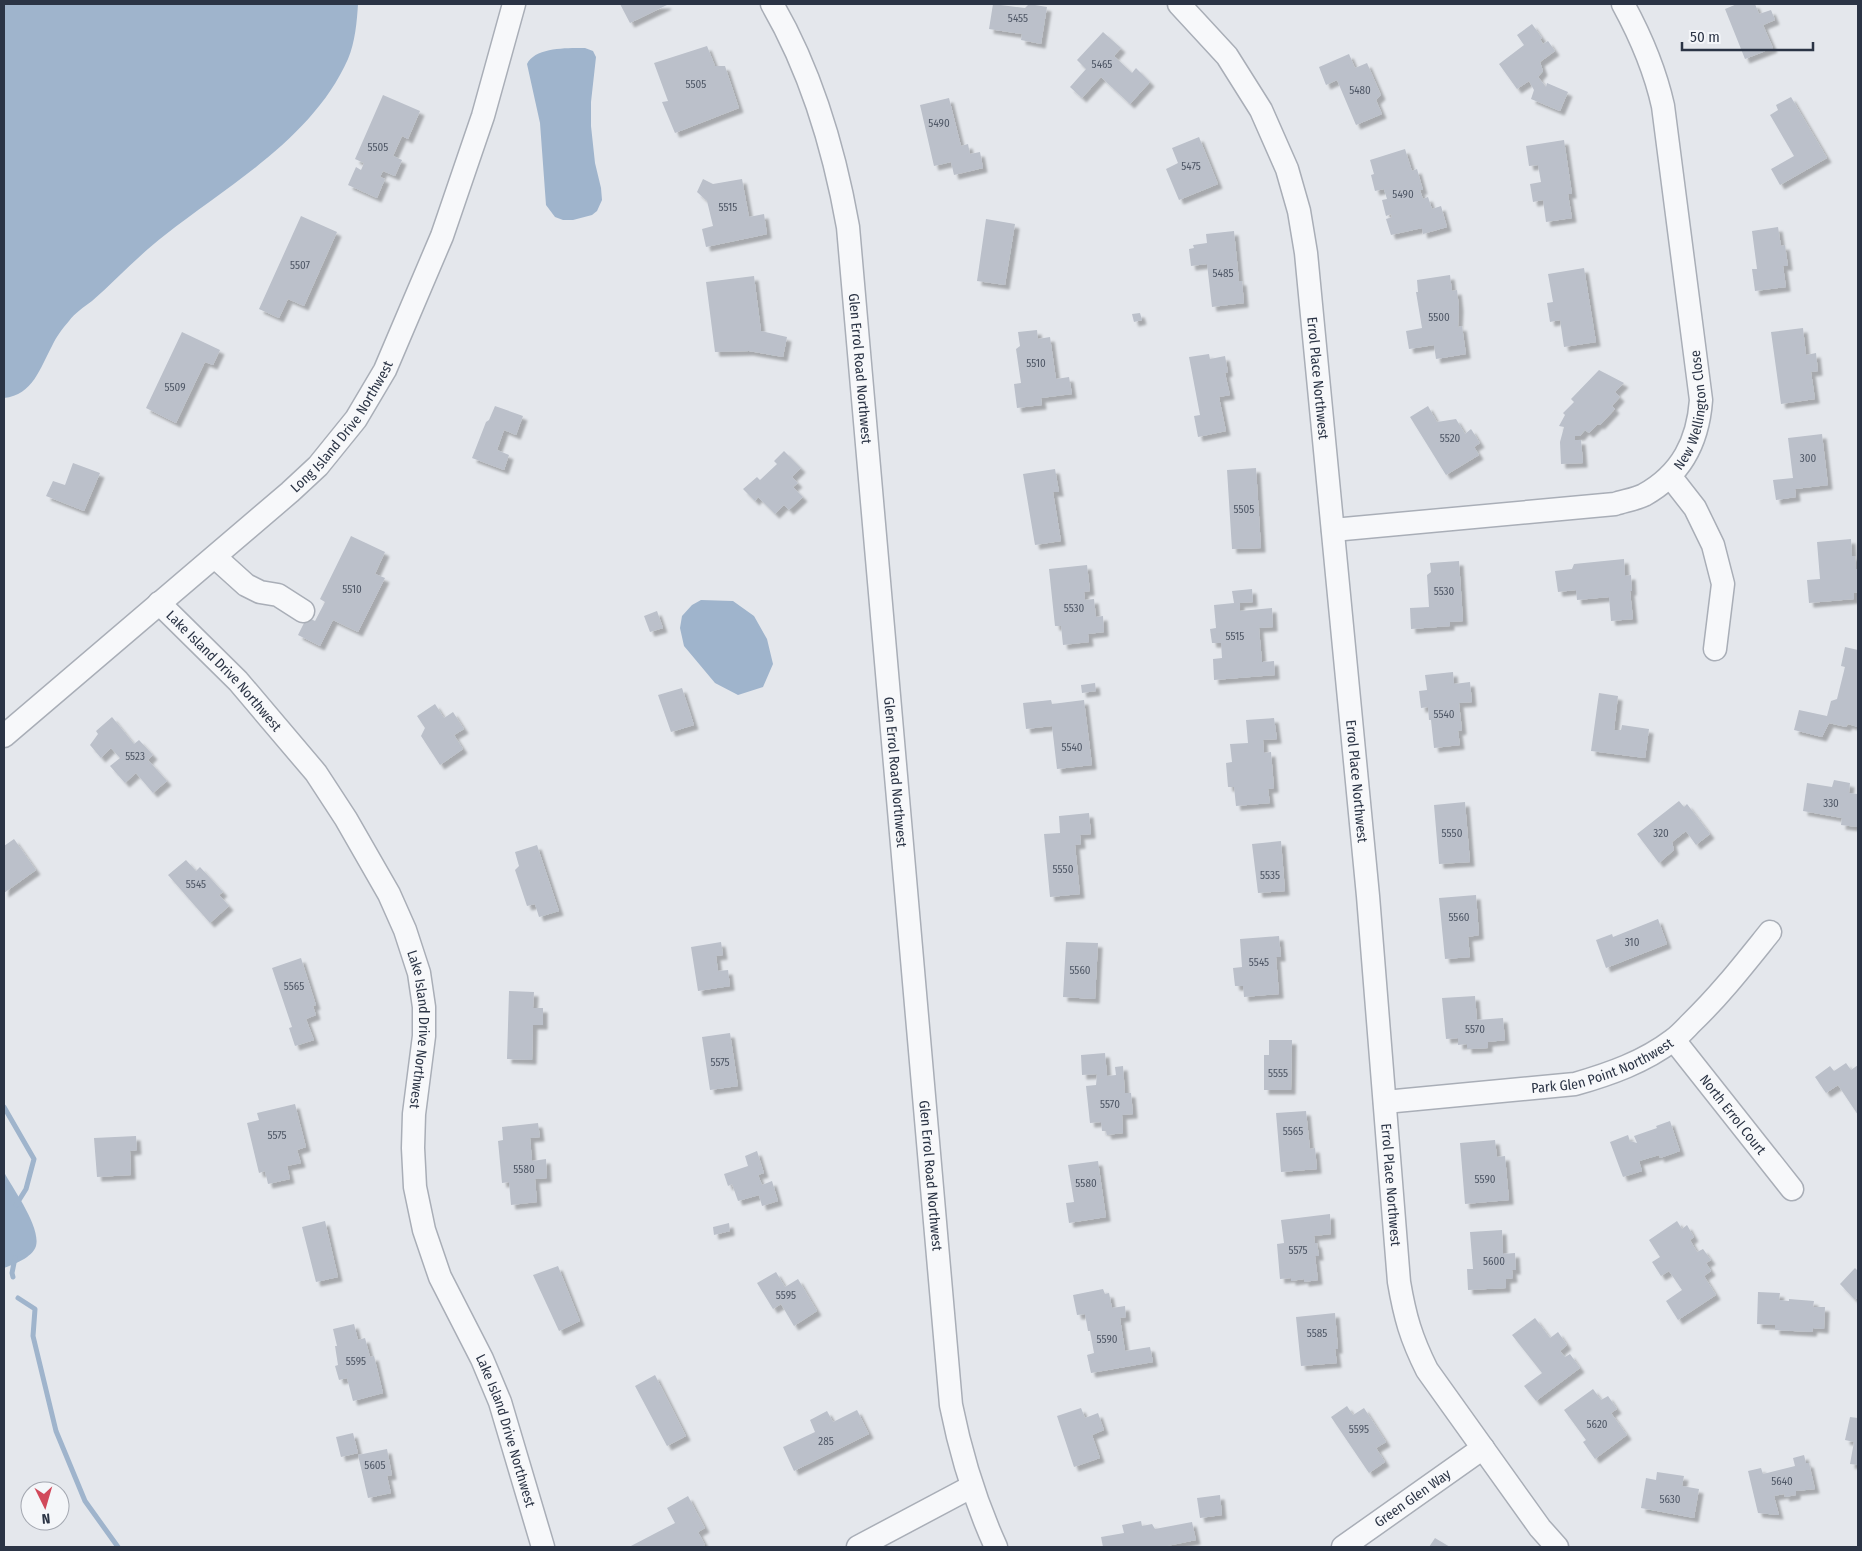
<svg xmlns="http://www.w3.org/2000/svg" width="1862" height="1551" font-family="'Fira Sans Condensed',sans-serif">
  <style>
    .water { fill: #9fb4cc }
    .lines { fill: none; stroke-linecap: round; stroke-linejoin: round }
    .stream { stroke: #9fb4cc; stroke-width: 5 }
    .building { fill: #bbc0ca; filter: url(#shadow) }
    .minor-casing { stroke: #a9aeb7; stroke-width: 25 }
    .minor { stroke: #f7f8fa; stroke-width: 22 }
    .labels { text-anchor: middle; dominant-baseline: central; stroke-width: 5; stroke-linejoin: round; paint-order: stroke }
    .number-label { font-size: 11px; fill: #4f5766 }
    .street-label { font-size: 14px; fill: #2b3445; stroke: #f4f6f9 }
  </style>
  <defs>
    <filter id="shadow"><feDropShadow dx="4.5" dy="4.5" stdDeviation="1" flood-color="#0004"/></filter>
  </defs>
  <rect width="100%" height="100%" fill="#e4e7ec"/>
  <path class="water" d="M4,4h354c-1,17 -3,39 -10,55 -35,79 -118,125 -183,176 -26,20 -49,45 -73,66 -8,6 -17,12 -23,20 -6,7 -13,16 -17,25 -12,22 -19,49 -48,52z
    M585,48l8,3 3,6 -5,45v24l4,37 6,25 1,12 -5,11 -5,4 -19,5h-10l-8,-3 -9,-12 -6,-82 -13,-59c8,-17 41,-16 58,-16z
    M701,600l32,1 21,15 13,23 6,25 -10,23 -25,8 -23,-12 -31,-37 -4,-18 2,-12 10,-11z
    M4,1172c9,17 37,55 32,74 -4,12 -22,18 -32,22z"/>
  <g class="lines">
    <path class="stream" d="M4,1107l30,52 -8,30 -10,16
      M13,1277l-1,-4 3,-15
      M18,1298l17,11 -2,27 23,95 29,70 33,46"/>
  </g>
  <path class="building" d="M620,4h46l1,1 -37,18z
    M993,4l32,4 4,-4 18,3 -6,37 -20,-4 1,-6 -33,-5z
    M1737,4h18l4,10 12,-4 4,10 -12,5 10,23 -28,11 -20,-50z
    M1532,24l10,14 -2,1 3,5 5,-3 7,10 -15,11 3,9 -5,6 8,10 1,-4 21,9 -8,19 -29,-12 3,-9 -5,-9 -12,8 -18,-25 25,-19 -7,-10z
    M1103,32l18,16 -7,8 18,17 4,-5 14,14 -20,22 -29,-27 -19,21 -12,-11 16,-18 -9,-9z
    M707,46l8,20h10l14,42 -64,25 -13,-31 6,-1 -14,-38z
    M1349,54l6,14 12,-5 14,32 -5,5 6,14 -26,11 -19,-45 -11,5 -7,-18z
    M383,95l37,16 -12,28 -6,-3 -9,20 9,4 -7,16 -12,-5 -3,6 5,2 -8,19 -29,-13 8,-18 5,3 3,-7 -9,-4z
    M1791,97l36,61 -47,27 -9,-16 23,-13 -24,-41 8,-5 -2,-5z
    M949,98l12,48 7,-2 2,10 10,-2 3,16 -29,7 -3,-13 -17,4 -14,-61z
    M1199,137l19,47 -39,16 -13,-31 12,-6 -6,-15z
    M1564,140l8,54h-4l4,24 -26,4 -3,-22 -10,2 -3,-18 11,-2 -3,-17 -9,1 -3,-20z
    M1405,149l7,22 5,-2 6,21h-3l3,9 5,-2 4,12 9,-3 6,21 -24,7 -1,-6 -31,7 -5,-16 6,-2 -1,-3 -5,2 -4,-16 5,-1 -3,-10 -9,2 -4,-16 3,-1 -4,-14z
    M703,179l10,5 29,-5 7,38 15,-3 3,20 -61,13 -4,-18 11,-3 -6,-25 -10,-9z
    M301,216l36,16 -33,74 -16,-7 -9,19 -20,-9z
    M986,219l29,5 -10,61 -28,-4z
    M1778,227l3,19 4,-1 3,21h-5l3,21 -31,4 -3,-22h5l-5,-38z
    M1234,231l5,50h3l2,22 -32,4 -5,-43 -16,2 -2,-17 5,-1 -1,-3 14,-2 -1,-9z
    M1584,268l12,74 -32,5 -4,-27 -10,2 -3,-19 6,-1 -5,-28z
    M1450,275l2,16 5,-1 2,17 -1,20 4,-1 4,28 -30,5 -2,-14 -25,4 -3,-18 16,-3 -6,-36h2l-1,-12z
    M754,276l7,55 26,6 -4,20 -34,-6 -34,1 -9,-70z
    M1140,313l2,7 -8,2 -2,-8z
    M1803,328l3,27 10,-2 2,18 -7,1 4,27 -34,5 -10,-72z
    M1037,330l1,9 12,-2 6,42 13,-2 3,17 -31,4 1,7 -25,3 -3,-24 7,-1 -5,-34 4,-3 -2,-14z
    M182,332l38,18 -7,15 -8,-3 -29,61 -30,-15z
    M1209,354l1,5 15,-3 3,16 -3,1 5,22 -11,2 7,34 -28,6 -4,-21 6,-1 -11,-58z
    M1599,370l25,13 -9,9 5,5 -8,9 3,3 -15,16 -2,-1 -9,9 -4,-3 -5,6h-5v4h6l2,23 -22,1 -1,-22 4,-15 -5,-1 6,-11 -2,-2 11,-11 -3,-3z
    M495,406l28,10 -7,19 -12,-5 -7,20 12,5 -5,15 -32,-12 14,-36 3,-2z
    M1428,406l9,16 19,-3 9,15 6,-5 9,14 -6,4 5,8 -33,20 -36,-58z
    M1822,434l6,51 -33,4 1,8 -20,3 -3,-20 20,-2 -5,-40z
    M784,451l17,17 -9,9 6,6 -5,4 10,10 -14,13 -5,-5 -9,9 -17,-17 -3,4 -12,-12 14,-12 3,3 17,-16 -3,-3z
    M73,463l27,10 -16,38 -38,-15 7,-15 12,4z
    M1256,468l5,80 -29,1 -5,-79z
    M1055,469l4,23h-6l8,49 -26,4 -12,-71z
    M351,536l34,16 -10,22 10,4 -27,54 -25,-12 -13,26 -22,-11 9,-18 8,4 10,-19 -5,-3z
    M1851,539l1,17h3l1,13h2v23l-4,1v6l-45,4 -2,-23 13,-1 -3,-37z
    M1624,559l1,17 6,-1 1,16h-2l3,28 -22,2 -2,-24 -32,3 -1,-10 -18,2 -3,-21 17,-2 2,-5z
    M1459,561l4,60 -13,1v4l-39,3 -1,-21 19,-1 -2,-32 4,-3 -1,-9z
    M1087,565l3,26 -6,1 1,8 9,-1 2,18 7,-1 1,16 -16,2 1,8 -26,3 -2,-19h-6l-6,-57z
    M1252,589l1,13 -13,1v8l32,-3 1,19 -14,1 3,34 12,-1 1,14 -61,5 -1,-21 9,-1 -1,-15h-9l-2,-14 6,-1 -2,-23 20,-2 -2,-12z
    M657,611l6,17 -13,4 -6,-16z
    M1845,647l13,3v77l-10,-3 -2,3 -17,-4 -7,14 -28,-7 5,-20 28,6 4,-15 6,-2 8,-32 -4,-1z
    M1453,672l1,12 16,-2 2,20 -13,1 3,27 -4,1 2,14 -26,3 -3,-28h-2l-1,-13 -7,1 -2,-17 8,-1 -2,-15z
    M1095,683l1,8 -14,2 -1,-8z
    M682,688l12,37 -23,7 -13,-37z
    M1599,693l19,3 -4,34h7l1,-5 27,4 -4,29 -54,-7z
    M1051,700l1,4 32,-4 8,65 -35,4 -5,-43 -26,3 -3,-26z
    M435,704l9,14 9,-6 11,17 -10,6 9,14 -23,16 -19,-29 4,-8 -8,-12z
    M112,717l22,27 5,-4 14,15 -5,5 19,21 -14,12 -17,-20 -11,10 -15,-17 10,-8 -9,-10 -10,10 -11,-13 8,-11 -2,-3z
    M1274,718l3,21 -14,1 1,13 7,-1 3,36 -6,1 2,14 -34,3 -2,-19h-6l-2,-24 6,-1 -2,-18 18,-1 -2,-23z
    M1834,780l16,3 -1,10 9,1v33l-17,-2 1,-7 -39,-7 4,-28 25,4z
    M1679,801l5,6 3,-3 23,30 -14,11 -10,-14 -14,11 2,8 -15,13 -22,-29z
    M1465,802l5,60 -31,2 -5,-59z
    M1089,813l2,21 -11,1 1,9 -6,1 5,49 -30,3 -6,-63 16,-1 -1,-17z
    M14,839l22,31 -32,23v-47z
    M1281,841l4,50 -27,2 -6,-49z
    M537,845l22,66 -20,6 -4,-13 -8,2 -12,-36 4,-4 -4,-14z
    M186,860l10,11 4,-4 23,25 -4,3 10,11 -19,17 -42,-48z
    M1476,895l3,40 -11,2 2,20 -25,2 -6,-61z
    M1658,919l9,25 -61,24 -10,-28 16,-6 1,3z
    M1279,936l2,21h-5l3,37 -35,3 -1,-11h-8l-2,-18 9,-1 -2,-28z
    M721,942l2,13 -7,1 2,15 10,-1 2,16 -32,5 -7,-44z
    M1066,942l32,1 -3,56 -32,-2z
    M301,958l15,47 -3,1 3,9 -10,4 8,21 -19,6 -6,-18 3,-1 -20,-59z
    M509,991l25,1 -1,16h10v17h-10l-1,35 -25,-1z
    M1475,996l2,24 26,-2 2,22 -17,2v6l-21,1v-5l-9,1v-7l-12,1 -4,-41z
    M730,1033l8,53 -28,4 -8,-53z
    M1269,1040h23l-1,50h-27v-35h5z
    M1105,1053l2,23 9,-1 -1,-8 8,-1 2,27h6l2,21 -11,1 1,18 -16,2 -1,-4h-4l-1,-9 -11,1 -4,-37 10,-1 1,-11 -15,1 -1,-20z
    M1846,1063l5,7 7,-5v50l-20,-30 -12,8 -11,-16 15,-11 4,5z
    M295,1104l11,43 -9,3 4,13 -14,3 3,13 -22,5 -3,-13 -6,2 -12,-50 12,-3 -2,-7z
    M1306,1111l4,38 5,-1 2,21 -36,3 -5,-59z
    M1670,1121l10,30 -20,7 -1,-3 -20,6 3,10 -19,6 -13,-35 18,-7 2,6 7,2 -3,-7 23,-8 -1,-2z
    M538,1123l2,14 -10,1 2,23 14,-2 1,19 -12,1 2,23 -26,3 -2,-23 -7,1 -4,-42 5,-1 -1,-13z
    M136,1136l1,14 -7,1 1,24 -34,2 -3,-39z
    M1495,1140l2,17 8,-1 4,44 -44,4 -5,-61z
    M757,1151l7,22 -6,2 4,10 10,-4 6,20 -16,5 -3,-11 -21,6 -6,-17 -4,2 -4,-12 24,-8 -3,-10z
    M1098,1161l8,56 -37,6 -3,-20 8,-1 -6,-37z
    M1330,1214l1,20 -17,2 1,7h2l2,13h-4l3,24 -14,2v-3l-13,2v-3l-11,1 -3,-35 7,-1 -3,-23z
    M325,1221l13,56 -22,5 -14,-55z
    M1677,1221l5,8 5,-4 7,12 -4,3 7,12 6,-3 8,11 -5,3 5,8 -7,5 12,19 -38,25 -12,-19 16,-11 -13,-19 -8,5 -9,-14 8,-5 -11,-17z
    M729,1223l1,8 -16,4 -1,-8z
    M1502,1230l1,24 12,-1 1,17h-4l1,8 -7,1v9l-38,2 -1,-21h6l-3,-37z
    M558,1266l22,55 -21,10 -26,-56z
    M1855,1268l3,3v26l-3,3 -15,-16z
    M776,1272l9,15 13,-8 19,32 -23,15 -13,-22 -8,5 -16,-26z
    M1103,1289l2,5 4,-1 3,15 13,-2 1,11 -6,1 5,33 25,-4 3,15 -62,11 -4,-18 7,-2 -4,-22h-2l-3,-17 -8,1 -4,-20z
    M1758,1292l22,1 -1,7 10,1v-2l25,2 -1,6h12l-1,22 -11,-1 -1,4 -37,-2v-5l-18,-1z
    M1335,1313l3,36h-3l2,14 -36,3 -5,-49z
    M1535,1318l15,20 8,-6 9,13 -7,6 5,6 5,-3 10,14 -44,33 -12,-15 18,-13 -30,-38z
    M354,1324l4,16 7,-2 5,19 4,-1 9,37 -30,8 -6,-23 -8,2 -4,-14 3,-1 -3,-19h2l-4,-17z
    M655,1375l31,61 -19,10 -32,-60z
    M1593,1389l8,11 7,-4 9,13 -6,4 16,22 -32,24 -12,-17 3,-2 -22,-30z
    M1347,1406l6,9 11,-7 22,34 -10,6 9,14 -16,11 -38,-56z
    M1081,1408l4,10 13,-5 6,17 -12,5 8,23 -26,9 -17,-51z
    M857,1410l12,24 -75,37 -11,-24 32,-15 -5,-12 17,-9 6,11z
    M1850,1417l8,1v47l-8,-1 4,-22 -9,-2z
    M353,1433l5,20 -17,4 -5,-20z
    M387,1449l5,26 -5,1 4,17 -23,5 -10,-43z
    M1804,1455l2,8h3l6,26 -19,2v4l-11,2 -1,-3 -10,2 5,19 -21,-2 -10,-42 13,-3 2,6 32,-8 -2,-8z
    M1657,1472l27,4 -2,10 17,3 -5,29 -53,-10 5,-30 10,2z
    M1220,1495l2,20 -22,3 -3,-20z
    M688,1496l17,32 -7,4 7,13 -5,2h-71l46,-24 -8,-15z
    M1141,1521l1,5 10,-2 3,5 37,-7 4,18 -34,7h-59l-2,-10 23,-4 -2,-8z
    M1435,1538l15,9h-21z"/>
  <g class="lines">
    <g class="minor-casing">
      <g id="minor">
        <path id="s1" d="M772,4c40,69 62,144 76,223l103,1178c10,50 24,96 45,142"/>
        <path id="s2" d="M1179,4l48,52 34,54 26,59 12,42 7,42 62,643 31,386c6,35 12,56 28,88l113,158 17,19"/>
        <path d="M1670,476l25,32 18,37 10,39 -8,65"/>
        <path id="s3" d="M1333,530l282,-26c9,-3 21,-5 29,-9 38,-21 54,-54 57,-95l-38,-294c-8,-36 -22,-69 -40,-102"/>
        <path d="M215,557l31,28 14,7 18,3 25,16"/>
        <path id="s4" d="M159,603l79,78 78,92 30,46 43,75 16,36 14,43 5,34v29l-10,78 -1,34 2,39 9,43 16,47 42,82 18,43 43,145"/>
        <path id="s5" d="M4,736l286,-244 28,-26 38,-47 29,-49 57,-134 41,-120 31,-112"/>
        <path id="s6" d="M1674,1040l118,149"/>
        <path id="s7" d="M1385,1102l190,-18c35,-10 69,-22 98,-44 7,-5 13,-12 19,-18 29,-28 53,-59 78,-90"/>
        <path d="M858,1547l113,-60"/>
        <path id="s8" d="M1343,1547l140,-99"/>
      </g>
    </g>
    <use href="#minor" class="minor"/>
  </g>
  <g class="labels">
    <g class="number-label">
      <text x="1018" y="18">5455</text>
      <text x="1102" y="64">5465</text>
      <text x="696" y="84">5505</text>
      <text x="1360" y="90">5480</text>
      <text x="939" y="123">5490</text>
      <text x="378" y="147">5505</text>
      <text x="1191" y="166">5475</text>
      <text x="1403" y="194">5490</text>
      <text x="728" y="207">5515</text>
      <text x="300" y="265">5507</text>
      <text x="1223" y="273">5485</text>
      <text x="1439" y="317">5500</text>
      <text x="1036" y="363">5510</text>
      <text x="175" y="387">5509</text>
      <text x="1450" y="438">5520</text>
      <text x="1808" y="458">300</text>
      <text x="1244" y="509">5505</text>
      <text x="352" y="589">5510</text>
      <text x="1444" y="591">5530</text>
      <text x="1074" y="608">5530</text>
      <text x="1235" y="636">5515</text>
      <text x="1444" y="714">5540</text>
      <text x="1072" y="747">5540</text>
      <text x="135" y="756">5523</text>
      <text x="1831" y="803">330</text>
      <text x="1452" y="833">5550</text>
      <text x="1661" y="833">320</text>
      <text x="1063" y="869">5550</text>
      <text x="1270" y="875">5535</text>
      <text x="196" y="884">5545</text>
      <text x="1459" y="917">5560</text>
      <text x="1632" y="942">310</text>
      <text x="1259" y="962">5545</text>
      <text x="1080" y="970">5560</text>
      <text x="294" y="986">5565</text>
      <text x="1475" y="1029">5570</text>
      <text x="720" y="1062">5575</text>
      <text x="1278" y="1073">5555</text>
      <text x="1110" y="1104">5570</text>
      <text x="1293" y="1131">5565</text>
      <text x="277" y="1135">5575</text>
      <text x="524" y="1169">5580</text>
      <text x="1485" y="1179">5590</text>
      <text x="1086" y="1183">5580</text>
      <text x="1298" y="1250">5575</text>
      <text x="1494" y="1261">5600</text>
      <text x="786" y="1295">5595</text>
      <text x="1317" y="1333">5585</text>
      <text x="1107" y="1339">5590</text>
      <text x="356" y="1361">5595</text>
      <text x="1597" y="1424">5620</text>
      <text x="1359" y="1429">5595</text>
      <text x="826" y="1441">285</text>
      <text x="375" y="1465">5605</text>
      <text x="1782" y="1481">5640</text>
      <text x="1670" y="1499">5630</text>
    </g>
    <g class="street-label">
      <text stroke="none"><textPath href="#s1" startOffset="379">Glen Errol Road Northwest</textPath></text>
      <text stroke="none"><textPath href="#s2" startOffset="411">Errol Place Northwest</textPath></text>
      <text stroke="none"><textPath href="#s3" startOffset="418">New Wellington Close</textPath></text>
      <text stroke="none"><textPath href="#s5" startOffset="460">Long Island Drive Northwest</textPath></text>
      <text stroke="none"><textPath href="#s4" startOffset="94">Lake Island Drive Northwest</textPath></text>
      <text stroke="none"><textPath href="#s1" startOffset="784">Glen Errol Road Northwest</textPath></text>
      <text stroke="none"><textPath href="#s2" startOffset="816">Errol Place Northwest</textPath></text>
      <text stroke="none"><textPath href="#s4" startOffset="514">Lake Island Drive Northwest</textPath></text>
      <text stroke="none"><textPath href="#s7" startOffset="222">Park Glen Point Northwest</textPath></text>
      <text stroke="none"><textPath href="#s6" startOffset="95">North Errol Court</textPath></text>
      <text stroke="none"><textPath href="#s1" startOffset="1189">Glen Errol Road Northwest</textPath></text>
      <text stroke="none"><textPath href="#s2" startOffset="1221">Errol Place Northwest</textPath></text>
      <text stroke="none"><textPath href="#s4" startOffset="934">Lake Island Drive Northwest</textPath></text>
      <text stroke="none"><textPath href="#s8" startOffset="85">Green Glen Way</textPath></text>
    </g>
  </g>
  <rect width="1862" height="1551" fill="none" stroke="#2b3445" stroke-width="10"/>
  <g transform="translate(45 1506) rotate(175)"><circle r="24" fill="#f4f6f9" stroke="#a4a8b1"/>
  <path d="M0-4L9 19L0 12L-9 19Z" fill="#d1495b"/>
  <text y="-8" font-size="14" font-weight="bold" text-anchor="middle" fill="#2b3445">N</text>
  </g>
  <path d="M1682 42v8h131v-8" fill="none" stroke="#2b3445" stroke-width="2.5"/>
  <text x="1690" y="42" font-size="15" fill="#2b3445" stroke="#f4f6f9" stroke-width="4" paint-order="stroke">50 m</text>
</svg>
